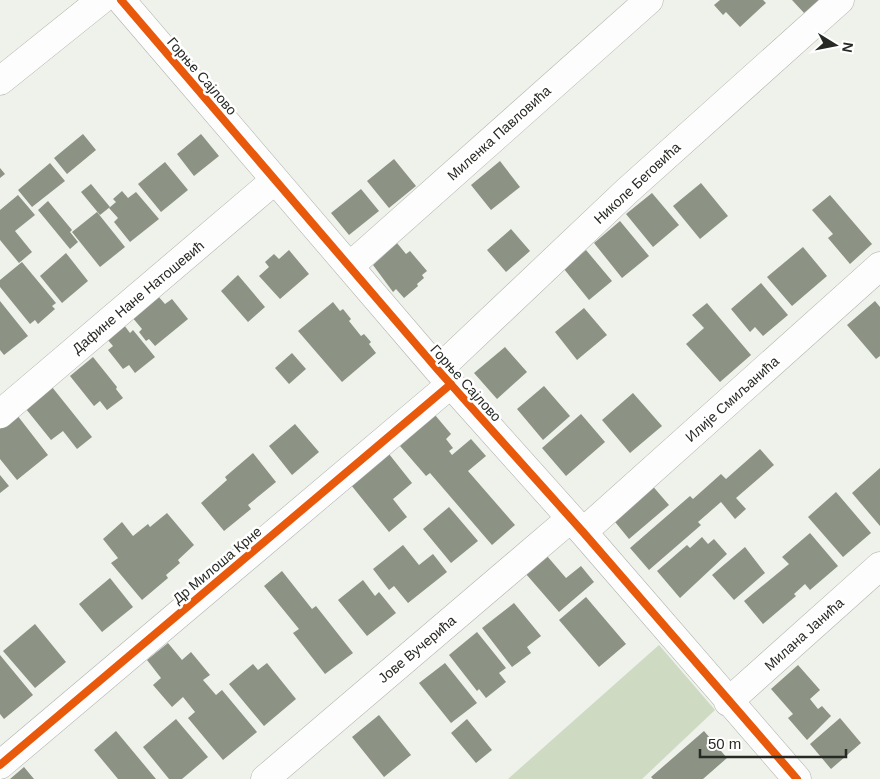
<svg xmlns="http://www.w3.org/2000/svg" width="880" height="779" font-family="Arial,sans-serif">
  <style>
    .green { fill: #cedac2 }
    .building { fill: #8c9284 }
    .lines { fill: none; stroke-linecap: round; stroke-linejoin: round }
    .minor-casing { stroke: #aeb1ab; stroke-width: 29 }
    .minor { stroke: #fcfdfc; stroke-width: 28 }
    .cycleway-casing { stroke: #fff; stroke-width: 11 }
    .cycleway { stroke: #e8590c; stroke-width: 8 }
    .labels { text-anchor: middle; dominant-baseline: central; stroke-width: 5; stroke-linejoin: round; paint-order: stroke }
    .street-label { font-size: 14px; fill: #272a24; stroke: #fff }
  </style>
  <rect width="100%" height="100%" fill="#eef2ea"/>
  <path class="green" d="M659,645l56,65 -73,69h-134z"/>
  <path class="building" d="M720,0h43l3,3 -26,24 -14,-15 -3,3 -9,-10z
    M792,0h29l-16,14z
    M83,134l13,16 -29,24 -13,-16z
    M201,134l18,22 -25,20 -17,-22z
    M394,159l22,27 -27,22 -22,-27z
    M500,161l20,26 -29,23 -20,-25z
    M165,162l23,28 -27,22 -23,-28z
    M50,163l15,18 -33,26 -14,-17z
    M0,168l5,6 -5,4z
    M701,183l27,33 -28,23 -27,-33z
    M91,184l19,23 -10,8 -19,-23z
    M361,189l18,22 -30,24 -18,-22z
    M122,191l6,7 8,-6 23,27 -29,23 -16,-20 4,-4 -9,-10 7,-6 -3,-3z
    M652,193l27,32 -26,22 -27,-33z
    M18,195l17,20 -20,16 17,21 -13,11 -19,-23v-30z
    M830,195l42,49 -22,20 -22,-26 5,-4 -21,-24z
    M48,201l24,29 -2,2 8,10 -8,7 -32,-39z
    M97,212l28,35 -25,20 -28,-35z
    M620,221l29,35 -27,22 -28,-35z
    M511,229l19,22 -24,21 -19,-22z
    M397,243l9,11 4,-3 17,20 -5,4 2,3 -7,6 1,2 -14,12 -8,-9 -3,3 -20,-27z
    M803,247l24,29 -35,30 -25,-29z
    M289,250l20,24 -29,25 -21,-23 10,-9 -4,-5 9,-8 5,5z
    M586,250l26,31 -23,19 -25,-31z
    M66,253l22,28 -26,22 -22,-27z
    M22,262l34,41 -4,3 3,3 -17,15 -3,-4 -5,4 -30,-37v-7z
    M238,275l27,32 -17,15 -27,-31z
    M761,283l27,32 -25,21 -8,-9 -5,5 -19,-23z
    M158,296l7,8 7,-5 16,20 -33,27 -6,-7 -3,2 -7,-9 3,-3 -10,-12z
    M0,301l28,35 -24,19 -4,-5z
    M875,301l5,6v49l-4,3 -29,-34z
    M333,302l7,9 3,-2 8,10 -2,2 12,15 3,-2 7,8 -2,2 7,9 -34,29 -44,-51z
    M707,303l44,52 -31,27 -34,-38 18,-16 -12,-13z
    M584,308l23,27 -30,25 -22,-28z
    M124,325l6,8 3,-3 22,27 -20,16 -6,-8 -6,4 -15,-19 5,-4 -6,-7z
    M505,347l22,25 -30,27 -23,-26z
    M292,353l14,16 -17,15 -14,-16z
    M93,357l24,30 -1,2 7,9 -16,12 -7,-9 -6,5 -24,-30z
    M544,386l26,30 -27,24 -26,-31z
    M52,387l40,50 -15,12 -14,-18 -12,9 -25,-31z
    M633,393l29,33 -32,27 -28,-33z
    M581,414l24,28 -39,34 -24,-28z
    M17,415l31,40 -31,25 -17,-21v-30z
    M435,415l16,19 -5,5 7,9 -4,3 3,4 19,-16 15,17 -18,15 47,54 -23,20 -62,-72 -4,3 -26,-30z
    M295,424l24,28 -27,23 -23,-29z
    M760,449l14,16 -38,33 10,11 -11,10 -14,-17 -23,20 3,3 -52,45 -19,-22 60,-52 3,3 28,-25 5,5z
    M253,453l23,29 -28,23 3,4 -27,22 -23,-28 26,-23 -2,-3z
    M389,454l23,29 -19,16 14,18 -18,15 -38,-47z
    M880,468v58l-28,-33z
    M0,475l9,11 -9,7z
    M650,483l19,22 -40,34 -18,-22z
    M836,492l35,41 -28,24 -35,-40z
    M449,507l29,34 -27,22 -28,-34z
    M167,513l27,32 -16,15 2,3 -14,12 2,3 -26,22 -31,-37 7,-5 -15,-19 19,-17 11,14 15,-12 2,3z
    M810,533l28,33 -28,24 -5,-6 -11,10 2,2 -33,28 -19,-23 45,-37 -7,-7z
    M702,537l6,7 6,-5 13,15 -47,44 -23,-27 30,-26 3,3z
    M403,545l16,20 14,-11 14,18 -39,31 -14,-17 -5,4 -16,-21z
    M745,547l20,26 -31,27 -22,-25z
    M547,556l19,22 15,-12 13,16 -35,30 -33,-38z
    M282,571l30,38 4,-3 37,47 -28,21 -32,-41 6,-4 -35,-43z
    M110,578l23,29 -31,25 -23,-28z
    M363,580l12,16 4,-4 17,21 -29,23 -29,-36z
    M586,597l40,47 -27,23 -40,-47z
    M514,603l27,33 -14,11 4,6 -19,14 -30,-39z
    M35,624l31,38 -31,26 -32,-37z
    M477,632l29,36 -7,5 7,9 -20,16 -7,-9 -2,2 -28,-36z
    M168,643l14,17 9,-8 19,23 -7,5 13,15 6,-5 35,42 -34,28 -35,-42 7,-6 -12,-15 -11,10 -19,-22 8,-7 -14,-18z
    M0,655l33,40 -29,24 -4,-5z
    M267,663l29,36 -32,27 -35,-42 24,-20 5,6z
    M445,663l32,40 -26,20 -32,-40z
    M798,665l22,25 -10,9 8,10 4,-3 9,10 -24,24 -19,-22 5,-4 -22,-25z
    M379,715l32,40 -27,22 -32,-40z
    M840,718l21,25 -30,26 -21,-25z
    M176,719l32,38 -26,22h-13l-26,-32z
    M467,719l25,31 -16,13 -25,-30z
    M116,731l40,48h-38l-24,-29z
    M704,731l23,27 -24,21h-50l-2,-2z
    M24,767l10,12h-24z"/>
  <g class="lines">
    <g class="minor-casing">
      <path id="minor" d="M121,0l317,370 145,162 214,247
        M0,81l101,-81
        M350,266l299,-266
        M438,370l189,-179 213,-191
        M0,414l275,-234
        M583,532l297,-266
        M728,702l152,-136
        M0,765l451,-381
        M265,779l305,-260"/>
    </g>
    <use href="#minor" class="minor"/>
    <g class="cycleway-casing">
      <path id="cycleway" d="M121,0l317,370 145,162 214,247
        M0,765l451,-381"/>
    </g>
    <use href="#cycleway" class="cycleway"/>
  </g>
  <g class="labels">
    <g class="street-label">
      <text transform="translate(202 76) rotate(49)">Горње Сајлово</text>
      <text transform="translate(499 133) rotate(-42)">Миленка Павловића</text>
      <text transform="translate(637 183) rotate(-43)">Николе Беговића</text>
      <text transform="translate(138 297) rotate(-40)">Дафине Нане Натошевић</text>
      <text transform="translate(466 383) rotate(48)">Горње Сајлово</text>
      <text transform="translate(732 399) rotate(-42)">Илије Смиљанића</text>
      <text transform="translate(217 565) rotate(-40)">Др Милоша Крне</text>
      <text transform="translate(804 634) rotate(-42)">Милана Јанића</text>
      <text transform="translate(417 649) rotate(-40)">Јове Вучерића</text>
    </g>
  </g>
  <g transform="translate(835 45) rotate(100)" stroke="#ffffff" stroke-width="4" paint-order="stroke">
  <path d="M0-4L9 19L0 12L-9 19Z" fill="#272a24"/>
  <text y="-8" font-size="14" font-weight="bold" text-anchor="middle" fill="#272a24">N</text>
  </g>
  <path d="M700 749v8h146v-8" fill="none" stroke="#272a24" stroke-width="2.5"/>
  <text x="708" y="749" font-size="15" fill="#272a24" stroke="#ffffff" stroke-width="4" paint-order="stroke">50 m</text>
</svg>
